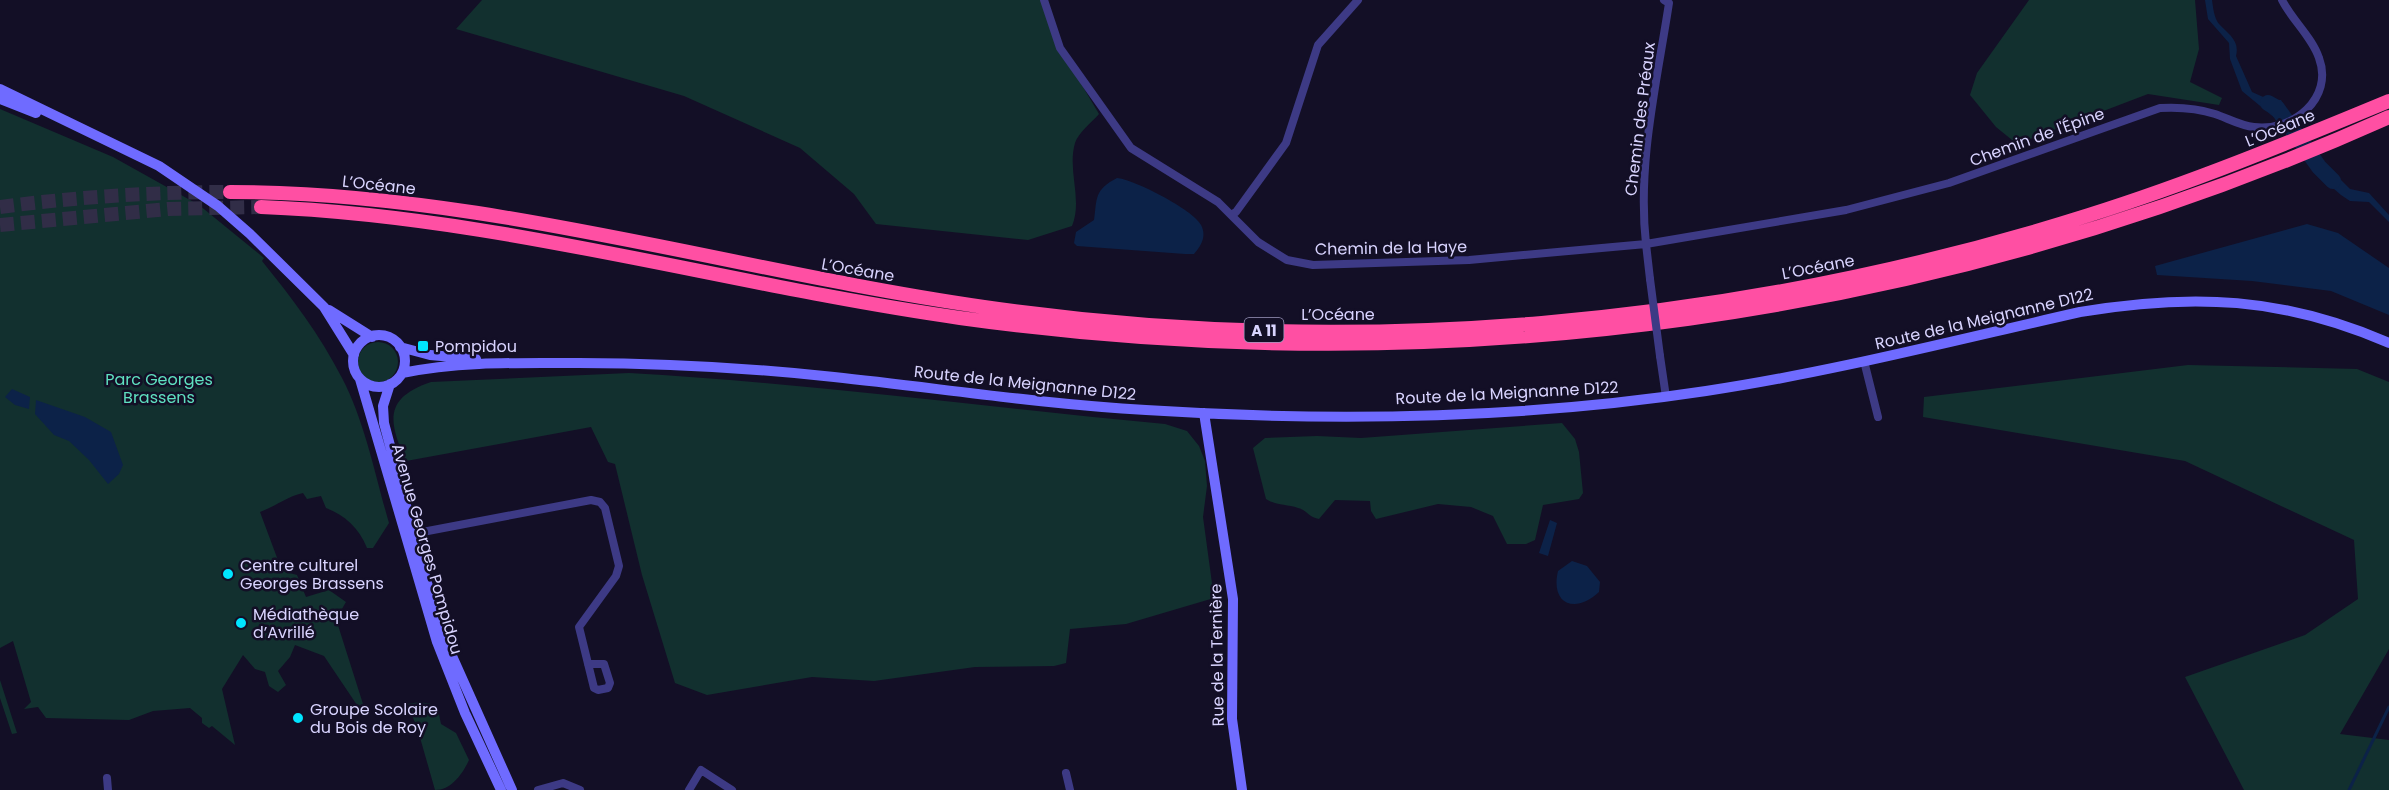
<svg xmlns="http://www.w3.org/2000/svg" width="2389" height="790" font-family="Poppins,sans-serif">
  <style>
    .green { fill: #12302f }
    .water { fill: #0c2248 }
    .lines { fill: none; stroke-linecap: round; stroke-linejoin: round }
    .stream { stroke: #0c2248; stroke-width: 3 }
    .river { stroke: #0c2248; stroke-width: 16 }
    .highway-tunnel { stroke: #312d47; stroke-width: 14; stroke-dasharray: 14 7; stroke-linecap: butt }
    .street { stroke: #3d3a85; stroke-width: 8 }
    .secondary { stroke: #6f6bff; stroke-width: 10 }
    .highway { stroke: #ff4fa3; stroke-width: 14 }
    .street-bridge { stroke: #3d3a85; stroke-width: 8 }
    .poi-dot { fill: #00e5ff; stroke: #130f26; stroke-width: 2 }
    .labels { text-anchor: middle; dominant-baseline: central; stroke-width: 5; stroke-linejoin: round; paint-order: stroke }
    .shield { fill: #130f26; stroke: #9e99be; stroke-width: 1.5 }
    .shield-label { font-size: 15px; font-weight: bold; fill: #d9d4ff }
    .street-label { font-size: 16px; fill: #d9d4ff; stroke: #130f26 }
    .poi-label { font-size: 16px; fill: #d9d4ff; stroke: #130f26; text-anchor: start }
    .park-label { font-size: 16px; fill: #5fe0c0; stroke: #130f26 }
  </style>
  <rect width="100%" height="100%" fill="#130f26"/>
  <path class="green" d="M482,0h562l16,48 39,66c-7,8 -21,19 -24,29 -8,28 8,56 -3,83l-44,14 -152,-16 -22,-30 -54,-46 -116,-52 -228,-67z
    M2029,0h166l4,49 -9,33 32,16 -3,7 -71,-11 -131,50 -21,-17 -26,-32 7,-22z
    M0,109l113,48 86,48 65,53 -2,3c30,37 58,74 80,117 23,44 33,97 47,145l-16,25h-6c-8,-20 -22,-33 -41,-40l-5,-12 -14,3 -4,-6c-17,4 -27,13 -43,19l22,59 15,4 9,22 23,-7 17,12 -10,17 27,85 -4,4 -35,-52 -29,-11 -5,12 -12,14 8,14 -8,7 -9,-6 -4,-14 -10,-3 -12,-14 -21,34 13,56 -23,-19 -3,2 -7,-5v-5l-12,-10 -37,3 -24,9 -83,-2 -8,-11 -14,2 7,-7 -18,-61 -13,7z
    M358 362a20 20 0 1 1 40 0a20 20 0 1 1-40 0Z
    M2188,365l169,4 32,13v267l-49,85 49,6v50h-145l-59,-113 120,-42 53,-36 -4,-59 -169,-79 -262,-44 1,-20z
    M629,373c179,10 357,34 536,51l22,7 12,15 6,15 2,25 -4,31 11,81 -88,26 -56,5 -4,34 -12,3 -79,1 -101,14 -62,-4 -105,18 -32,-12 -33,-108 -27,-111 -7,-2 -17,-35 -185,34c-18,-40 -22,-63 25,-79z
    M1562,423l13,16 4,13 4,41 -4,6 -36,6 -8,35 -9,4h-19l-14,-28 -22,-9 -33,-3 -62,15 -5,-8 -1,-10 -35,-1 -16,19c-11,-2 -12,-9 -21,-11 -11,-4 -22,-2 -32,-9l-13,-51 12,-10 52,-2 44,2z
    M0,680l17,53 -5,1 -12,-36z
    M420,702l17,3 4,19 15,9 13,27c-7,15 -18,30 -34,30l-18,-63 -10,-23z"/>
  <path class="water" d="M2205,0h7c1,7 2,18 7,24 9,10 21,16 17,32l16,36 18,8h11l7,13 -12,6 -34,-28 -12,-32 -1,-16 -21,-24z
    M2325,164l25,25 19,4 20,22v7l-20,-20 -19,-1 -9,-6 -29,-25z
    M1117,178c16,1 77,32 84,47 6,11 0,21 -7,29h-9l-108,-8 -3,-3 2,-11 18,-12c3,-22 0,-30 23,-42z
    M2307,224l31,9 51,35v47l-58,-24 -79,-10 -95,-6 -2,-9z
    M12,389l18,8 -1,12 -14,-4 -10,-8z
    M36,400l49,17 26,15 12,33 -4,9 -11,10 -19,-24 -20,-19 -15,-6 -19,-21z
    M1550,520l7,3 -9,33 -9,-3z
    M1572,561l15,5 13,16 -1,10c-23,22 -49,13 -41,-21z"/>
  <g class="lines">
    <path class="stream" d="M2349,790l40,-83"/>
    <path class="river" d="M2268,103l9,5 42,59 14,14"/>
    <path class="highway-tunnel" d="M0,207c77,-10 153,-15 230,-15
      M0,225l168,-16 93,-2"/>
    <path class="street" d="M1044,0l16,48 71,100 87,54 40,40 29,18 26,5 156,-5 177,-16 4,35
      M1664,0l5,3c-12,79 -32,160 -23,241l200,-34 103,-27 211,-75c19,-1 37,0 55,6 12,4 26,12 39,13 39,5 80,-29 65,-69 -7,-21 -27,-38 -37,-58
      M1231,215l5,-3 50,-69 32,-98 40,-45
      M1660,356l6,41
      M1864,361l14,56
      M412,534l179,-34 9,2 5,6 14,58 -3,10 -37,51 15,61 4,2 10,-2 2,-5 -6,-19h-16
      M1066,773l4,17
      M107,778l1,12
      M538,790l25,-7 17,7
      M689,790l12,-20 31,20"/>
    <path class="secondary" d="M0,89l159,77 59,40 32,28 74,73 30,48
      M0,99l36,14
      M329,310l43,27
      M353 361a26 26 0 1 1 52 0a26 26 0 1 1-52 0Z
      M400,347l30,8 46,4
      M402,373c58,-12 118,-10 177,-10 85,0 170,5 255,14 104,11 207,27 312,33 186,12 376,9 560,-19 126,-19 250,-51 374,-79 112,-19 204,-15 309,31
      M360,379l77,263 28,71 36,77
      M390,384l-7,22 1,17 42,157 22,67 64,143
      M1204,413l29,186 -1,120 10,71"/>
    <path class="highway" d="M230,192c255,0 503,79 754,115 368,53 751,20 1105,-92 102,-32 201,-73 300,-114
      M261,207c237,9 465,78 699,111 488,68 979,1 1429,-201"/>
    <path class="street-bridge" d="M1650,279l10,77"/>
  </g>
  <g class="poi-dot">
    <rect x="417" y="340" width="12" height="12" rx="3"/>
    <circle cx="228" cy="574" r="6"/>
    <circle cx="241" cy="623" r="6"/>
    <circle cx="298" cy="718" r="6"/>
  </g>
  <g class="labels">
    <rect class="shield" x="1244.5" y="318" width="39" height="24" rx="4.5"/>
    <g class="shield-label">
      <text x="1264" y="330">A 11</text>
    </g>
    <g class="street-label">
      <text transform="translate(1640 119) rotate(-83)">Chemin des Préaux</text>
      <text transform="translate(2280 128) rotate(-22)">L’Océane</text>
      <text transform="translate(2037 137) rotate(-20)">Chemin de l'Épine</text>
      <text transform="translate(379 185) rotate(6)">L’Océane</text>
      <text transform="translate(1391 248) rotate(-1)">Chemin de la Haye</text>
      <text transform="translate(1818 267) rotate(-11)">L’Océane</text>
      <text transform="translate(858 270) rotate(10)">L’Océane</text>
      <text x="1338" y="314">L’Océane</text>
      <text transform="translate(1984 319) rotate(-13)">Route de la Meignanne D122</text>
      <text transform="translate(1025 383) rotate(6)">Route de la Meignanne D122</text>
      <text transform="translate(1507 393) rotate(-3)">Route de la Meignanne D122</text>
      <text transform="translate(427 549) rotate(74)">Avenue Georges Pompidou</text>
      <text transform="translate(1217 655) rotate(-91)">Rue de la Ternière</text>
    </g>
    <g class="poi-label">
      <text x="435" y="346">Pompidou</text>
      <text x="240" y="565">Centre culturel<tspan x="240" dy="18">Georges Brassens</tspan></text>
      <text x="253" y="614">Médiathèque<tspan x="253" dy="18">d’Avrillé</tspan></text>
      <text x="310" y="709">Groupe Scolaire<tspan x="310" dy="18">du Bois de Roy</tspan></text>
    </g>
    <g class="park-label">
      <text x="159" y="379">Parc Georges<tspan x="159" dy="18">Brassens</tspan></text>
    </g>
  </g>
</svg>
